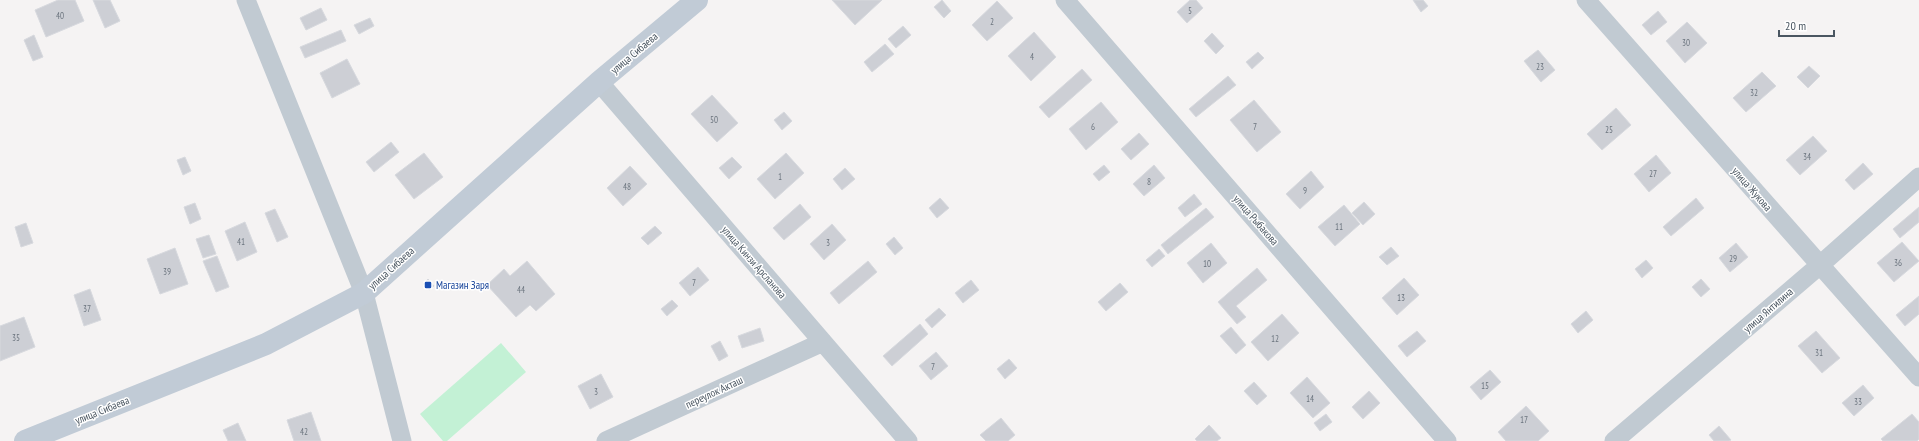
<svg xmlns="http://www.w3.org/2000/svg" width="1919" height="441" font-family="'PT Sans Narrow',sans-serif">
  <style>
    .green { fill: #c3f1d5 }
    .building { fill: #cdcfd5; stroke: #d7d9de }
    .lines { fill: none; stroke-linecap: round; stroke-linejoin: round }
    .minor { stroke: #c1cad2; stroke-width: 19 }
    .secondary { stroke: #c1cbd6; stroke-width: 22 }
    .transit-dot { fill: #1a4fb4; stroke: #fff; stroke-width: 1.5 }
    .labels { text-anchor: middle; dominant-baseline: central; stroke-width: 3; stroke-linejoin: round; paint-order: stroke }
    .number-label { font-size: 9px; fill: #6b747e }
    .street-label { font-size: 11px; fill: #4a5661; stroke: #fff }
    .transit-label { font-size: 11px; fill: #164399; stroke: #fff; text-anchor: start }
  </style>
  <rect width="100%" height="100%" fill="#f5f3f3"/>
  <path class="green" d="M501,343l25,29 -79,69h-4l-23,-27z"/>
  <path class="building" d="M58,0h17l9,21 -38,16 -11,-27z
    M93,0h17l10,21 -15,7z
    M832,0h50l-27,25z
    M942,0l9,11 -7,7 -10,-11z
    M1190,0h6l7,8 -16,15 -10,-11z
    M1413,0h10l5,6 -7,6z
    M997,1l16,17 -26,23 -15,-16z
    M321,8l6,12 -21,10 -6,-12z
    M1658,11l9,11 -16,13 -9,-10z
    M370,18l4,8 -15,8 -5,-9z
    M1687,22l20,21 -22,20 -19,-22z
    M903,26l8,9 -15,13 -8,-9z
    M341,30l5,11 -41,17 -5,-11z
    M1034,32l22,25 -25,24 -23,-25z
    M1212,33l12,13 -8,8 -12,-13z
    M34,35l9,22 -10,4 -9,-21z
    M885,44l9,10 -22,18 -8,-10z
    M1538,50l17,20 -14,12 -17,-21z
    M1258,52l6,6 -12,11 -6,-7z
    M347,59l13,25 -28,14 -12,-25z
    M1809,66l11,10 -12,12 -11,-11z
    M1082,69l10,11 -43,38 -10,-11z
    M1762,72l14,14 -30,26 -13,-14z
    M1228,76l8,9 -40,32 -7,-8z
    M712,95l26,28 -21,19 -26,-28z
    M1254,100l27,32 -24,20 -27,-32z
    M1101,102l17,20 -32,28 -17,-21z
    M1616,108l15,17 -29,25 -15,-16z
    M784,112l8,9 -10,9 -8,-10z
    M1139,133l10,11 -18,16 -10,-11z
    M1813,136l14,15 -27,24 -14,-15z
    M391,142l8,10 -25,20 -8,-10z
    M424,153l19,24 -29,22 -19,-24z
    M786,153l18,20 -29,26 -18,-20z
    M1656,155l15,18 -22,19 -15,-18z
    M185,157l6,14 -8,4 -6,-15z
    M732,157l10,10 -13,12 -10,-11z
    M1863,163l10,11 -19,16 -9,-10z
    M1104,165l6,7 -11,9 -6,-7z
    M1154,165l11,13 -21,18 -11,-12z
    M630,166l17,18 -24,22 -16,-18z
    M845,168l10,11 -13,11 -9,-11z
    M1311,171l13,16 -24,22 -14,-15z
    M1194,194l8,10 -17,13 -7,-9z
    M940,198l9,10 -12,10 -8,-10z
    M1696,198l8,10 -33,28 -8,-9z
    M1364,202l11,12 -12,11 -11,-12z
    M195,203l6,16 -11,5 -6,-17z
    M800,204l11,13 -27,23 -11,-12z
    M1344,205l16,19 -25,22 -17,-19z
    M1919,207v15l-19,16 -7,-9z
    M1206,208l8,9 -46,37 -7,-9z
    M275,209l13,28 -11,5 -12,-29z
    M245,222l12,30 -20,9 -12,-30z
    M26,223l7,20 -12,4 -6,-20z
    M832,224l14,16 -22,20 -14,-16z
    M655,226l7,7 -14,12 -7,-7z
    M209,235l7,19 -13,4 -7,-19z
    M894,237l9,11 -8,7 -9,-11z
    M1902,242l17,19 -25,21 -17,-19z
    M1211,243l16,20 -24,20 -16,-20z
    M1736,243l12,14 -18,15 -11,-14z
    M1391,247l8,9 -12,9 -8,-8z
    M175,248l13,36 -28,10 -13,-35z
    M1159,249l6,7 -13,11 -6,-7z
    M217,256l12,31 -13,5 -13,-31z
    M1646,260l7,8 -11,10 -7,-9z
    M527,261l28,33 -19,17 -6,-6 -14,12 -29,-32 17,-16 6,7z
    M868,261l9,11 -38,32 -9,-11z
    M698,267l11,13 -19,16 -11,-13z
    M1257,268l10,12 -31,26 10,11 -9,7 -19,-22z
    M1404,278l15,17 -22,20 -15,-17z
    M428,279l6,7 -5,4 -6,-6z
    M1701,279l9,10 -9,8 -9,-10z
    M971,280l8,10 -16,13 -8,-10z
    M1120,283l8,9 -22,19 -8,-9z
    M90,289l11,31 -17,6 -10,-31z
    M1919,296v18l-14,12 -9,-11z
    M672,300l6,6 -11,10 -6,-7z
    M939,308l7,7 -14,13 -7,-8z
    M1586,311l7,9 -15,13 -7,-9z
    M1282,314l17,19 -31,28 -17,-19z
    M24,317l11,30 -35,14v-35z
    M920,324l8,10 -36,32 -9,-10z
    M1231,327l15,18 -10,9 -16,-18z
    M760,328l4,13 -22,7 -4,-12z
    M1417,331l9,10 -19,16 -9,-11z
    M1816,331l24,27 -18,15 -24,-27z
    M720,341l8,15 -9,5 -8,-15z
    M936,352l12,14 -17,14 -12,-14z
    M1009,359l8,9 -12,11 -8,-10z
    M1490,370l11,12 -20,18 -11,-13z
    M601,374l12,23 -23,12 -12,-23z
    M1307,377l23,26 -17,15 -23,-25z
    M1254,382l13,14 -10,9 -13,-14z
    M1863,385l11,13 -20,18 -12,-13z
    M1369,391l11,12 -17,16 -11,-12z
    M1526,406l23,25 -11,10h-32l-8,-9z
    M311,412l10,29h-27l-7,-21z
    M1326,414l6,8 -12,9 -6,-8z
    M1912,414l7,8v17l-2,2h-34l-2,-2z
    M1001,418l14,17 -7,6h-22l-6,-6z
    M238,423l8,18h-18l-5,-11z
    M1209,425l12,13 -4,3h-20l-2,-2z
    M1719,426l12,14 -2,1h-15l-5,-6z"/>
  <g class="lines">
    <path class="minor" d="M246,0l118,293 38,148
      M1065,0l382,441
      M1586,0l333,377
      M599,82l309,359
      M606,441l217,-99
      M1614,441l206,-176 99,-88"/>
    <path class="secondary" d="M25,441l241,-97 98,-51 235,-211 98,-82"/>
  </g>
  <rect class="transit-dot" x="424" y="281" width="8" height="8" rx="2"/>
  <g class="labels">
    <g class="number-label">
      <text x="1190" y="10">5</text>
      <text x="60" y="15">40</text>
      <text x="992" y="21">2</text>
      <text x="1686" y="42">30</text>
      <text x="1032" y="56">4</text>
      <text x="1540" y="66">23</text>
      <text x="1754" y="92">32</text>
      <text x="714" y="119">50</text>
      <text x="1093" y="126">6</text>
      <text x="1255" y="126">7</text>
      <text x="1609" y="129">25</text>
      <text x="1807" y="156">34</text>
      <text x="1653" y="173">27</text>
      <text x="780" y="176">1</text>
      <text x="1149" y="181">8</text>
      <text x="627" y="186">48</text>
      <text x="1305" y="190">9</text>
      <text x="1339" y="226">11</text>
      <text x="241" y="241">41</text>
      <text x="828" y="242">3</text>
      <text x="1733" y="258">29</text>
      <text x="1898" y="262">36</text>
      <text x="1207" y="263">10</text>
      <text x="167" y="271">39</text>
      <text x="694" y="282">7</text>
      <text x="521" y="289">44</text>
      <text x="1401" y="297">13</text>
      <text x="87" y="308">37</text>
      <text x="16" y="337">35</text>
      <text x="1275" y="338">12</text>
      <text x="1819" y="352">31</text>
      <text x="933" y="366">7</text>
      <text x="1485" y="385">15</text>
      <text x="596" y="391">3</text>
      <text x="1310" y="398">14</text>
      <text x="1858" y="401">33</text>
      <text x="1524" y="419">17</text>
      <text x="304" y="431">42</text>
    </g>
    <g class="street-label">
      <text transform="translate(634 53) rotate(-40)">улица Сибаева</text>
      <text transform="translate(1752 189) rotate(49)">улица Жукова</text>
      <text transform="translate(1256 220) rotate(49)">улица Рыбакова</text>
      <text transform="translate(754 262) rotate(49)">улица Кинзи Арсланова</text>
      <text transform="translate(391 268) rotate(-42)">улица Сибаева</text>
      <text transform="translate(1768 310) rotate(-41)">улица Янтилина</text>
      <text transform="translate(714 392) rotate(-25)">переулок Акташ</text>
      <text transform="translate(102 410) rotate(-22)">улица Сибаева</text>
    </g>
    <g class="transit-label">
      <text x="436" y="285">Магазин Заря</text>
    </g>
  </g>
  <path d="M1779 30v6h55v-6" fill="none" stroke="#4a5661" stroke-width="2"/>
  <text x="1785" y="30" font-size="12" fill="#4a5661" stroke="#ffffff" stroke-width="3" paint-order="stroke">20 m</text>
</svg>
